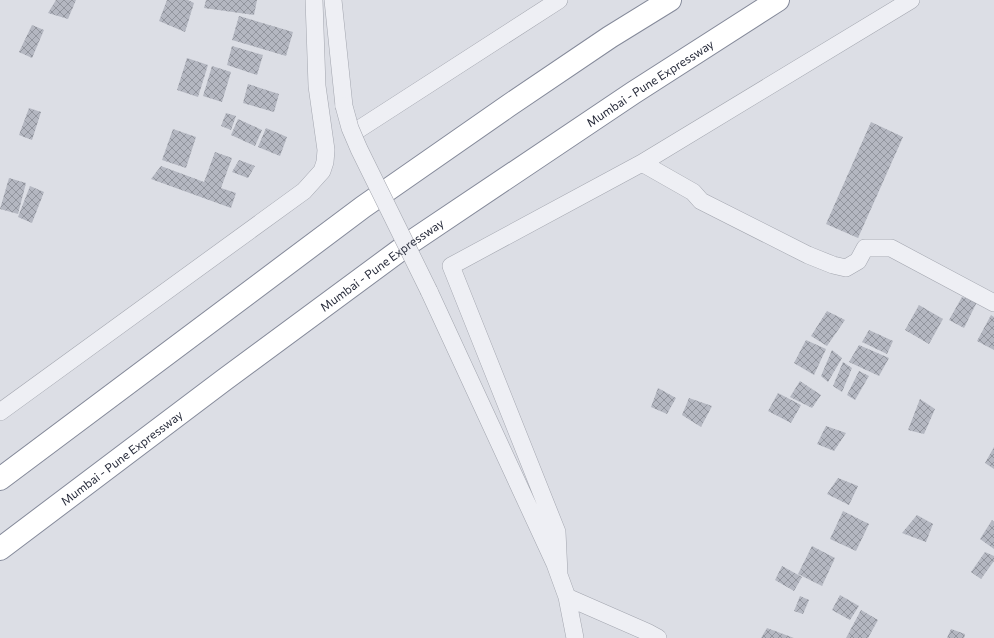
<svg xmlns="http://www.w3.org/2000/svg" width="994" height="638" font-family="Commissioner,sans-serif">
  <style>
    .building { fill: url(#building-cross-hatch) }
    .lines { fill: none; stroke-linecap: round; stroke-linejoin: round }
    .minor-casing { stroke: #a2a5ae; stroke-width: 18 }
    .highway-casing { stroke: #858a9a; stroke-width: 24 }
    .minor { stroke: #eeeff4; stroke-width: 17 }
    .highway { stroke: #fff; stroke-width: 22 }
    .minor-bridge-casing { stroke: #a2a5ae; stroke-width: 18; stroke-linecap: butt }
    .minor-bridge { stroke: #eeeff4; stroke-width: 17 }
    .labels { text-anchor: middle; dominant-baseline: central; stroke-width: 4; stroke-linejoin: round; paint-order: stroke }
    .street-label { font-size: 12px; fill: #272b3a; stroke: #ebedf3 }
  </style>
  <defs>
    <pattern id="building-cross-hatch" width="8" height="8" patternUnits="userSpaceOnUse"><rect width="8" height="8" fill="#b4b7c1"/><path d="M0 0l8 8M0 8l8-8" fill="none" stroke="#92959e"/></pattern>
  </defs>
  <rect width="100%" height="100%" fill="#dcdee5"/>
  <path class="building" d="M56,0h20l-8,19 -20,-6z
    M167,0h21l6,3 -9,29 -26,-11z
    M206,0h51l-3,15 -50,-7z
    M239,16l54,16 -7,24 -54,-16z
    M32,25l12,5 -12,28 -13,-6z
    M232,46l31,9 -6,20 -30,-10z
    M187,58l21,7 -10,32 -21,-7z
    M212,66l19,6 -9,30 -19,-6z
    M248,84l31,10 -5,18 -31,-9z
    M29,108l12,4 -9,28 -13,-5z
    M226,113l10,3 -5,14 -10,-4z
    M238,119l24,11 -7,16 -24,-11z
    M871,122l32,15 -45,101 -32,-14z
    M266,128l21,9 -7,19 -22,-9z
    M173,129l23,8 -10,31 -24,-8z
    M215,152l17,6 -11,30 15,5 -5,15 -80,-29 10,-13 43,16z
    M239,160l16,6 -7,12 -16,-6z
    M9,178l17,5 -8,31 -18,-5z
    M30,186l14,6 -12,31 -14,-6z
    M962,297l15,5 -13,26 -15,-8z
    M919,305l24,14 -14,25 -24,-14z
    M827,311l18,9 -18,26 -16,-10z
    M991,315l3,2v33l-17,-9z
    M869,330l24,11 -6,13 -25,-12z
    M806,340l20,9 -12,26 -20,-12z
    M859,345l30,13 -10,18 -30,-14z
    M832,350l10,8 -14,24 -7,-6z
    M843,362l9,6 -10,24 -9,-6z
    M859,371l10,5 -14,24 -8,-5z
    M800,381l21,14 -9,13 -22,-11z
    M658,388l18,10 -9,16 -16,-7z
    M778,393l23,12 -10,18 -23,-12z
    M689,398l23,8 -11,21 -19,-12z
    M920,399l15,10 -11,25 -16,-4z
    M826,426l20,7 -12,18 -17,-7z
    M994,447v22l-9,-6z
    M838,478l20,8 -9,19 -22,-11z
    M843,511l26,13 -13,27 -26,-12z
    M917,515l16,9 -7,18 -24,-9z
    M992,520l2,2v27l-14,-10z
    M812,546l23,12 -13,28 -24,-12z
    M985,552l9,4v5l-13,18 -10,-7z
    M782,566l20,11 -8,14 -19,-11z
    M840,595l19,11 -9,14 -18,-10z
    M800,596l9,4 -6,14 -9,-3z
    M861,610l17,10 -10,18h-22z
    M767,628l27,10h-33z
    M951,629l14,5 -1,4h-17z"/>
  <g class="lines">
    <g class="minor-casing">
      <path id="minor" d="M333,0l11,106
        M353,133l206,-133
        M642,163l51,29 8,9 107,54 25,10 13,3 12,-7 7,-13h26l103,55
        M429,291l126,273 12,33 8,41
        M0,412l304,-221 18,-20 3,-9 1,-12 -9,-64 -3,-86
        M559,574l-2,-42 -106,-266 191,-103 269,-163
        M567,597l80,35 11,6"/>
    </g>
    <g class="highway-casing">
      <g id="highway">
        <path d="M0,479l363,-272 145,-101 102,-69 60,-37"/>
        <path id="s1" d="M0,549l224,-169 187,-138 222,-149 145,-93"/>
      </g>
    </g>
    <use href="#minor" class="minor"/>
    <use href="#highway" class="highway"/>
    <g class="minor-bridge-casing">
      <path id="minor-bridge" d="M344,106l6,22 9,21 70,142"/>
    </g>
    <use href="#minor-bridge" class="minor-bridge"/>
  </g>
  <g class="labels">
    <g class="street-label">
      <text stroke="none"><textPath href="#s1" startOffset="800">Mumbai - Pune Expressway</textPath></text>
      <text stroke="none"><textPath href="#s1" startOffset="476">Mumbai - Pune Expressway</textPath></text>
      <text stroke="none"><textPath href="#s1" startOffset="152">Mumbai - Pune Expressway</textPath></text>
    </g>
  </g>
</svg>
